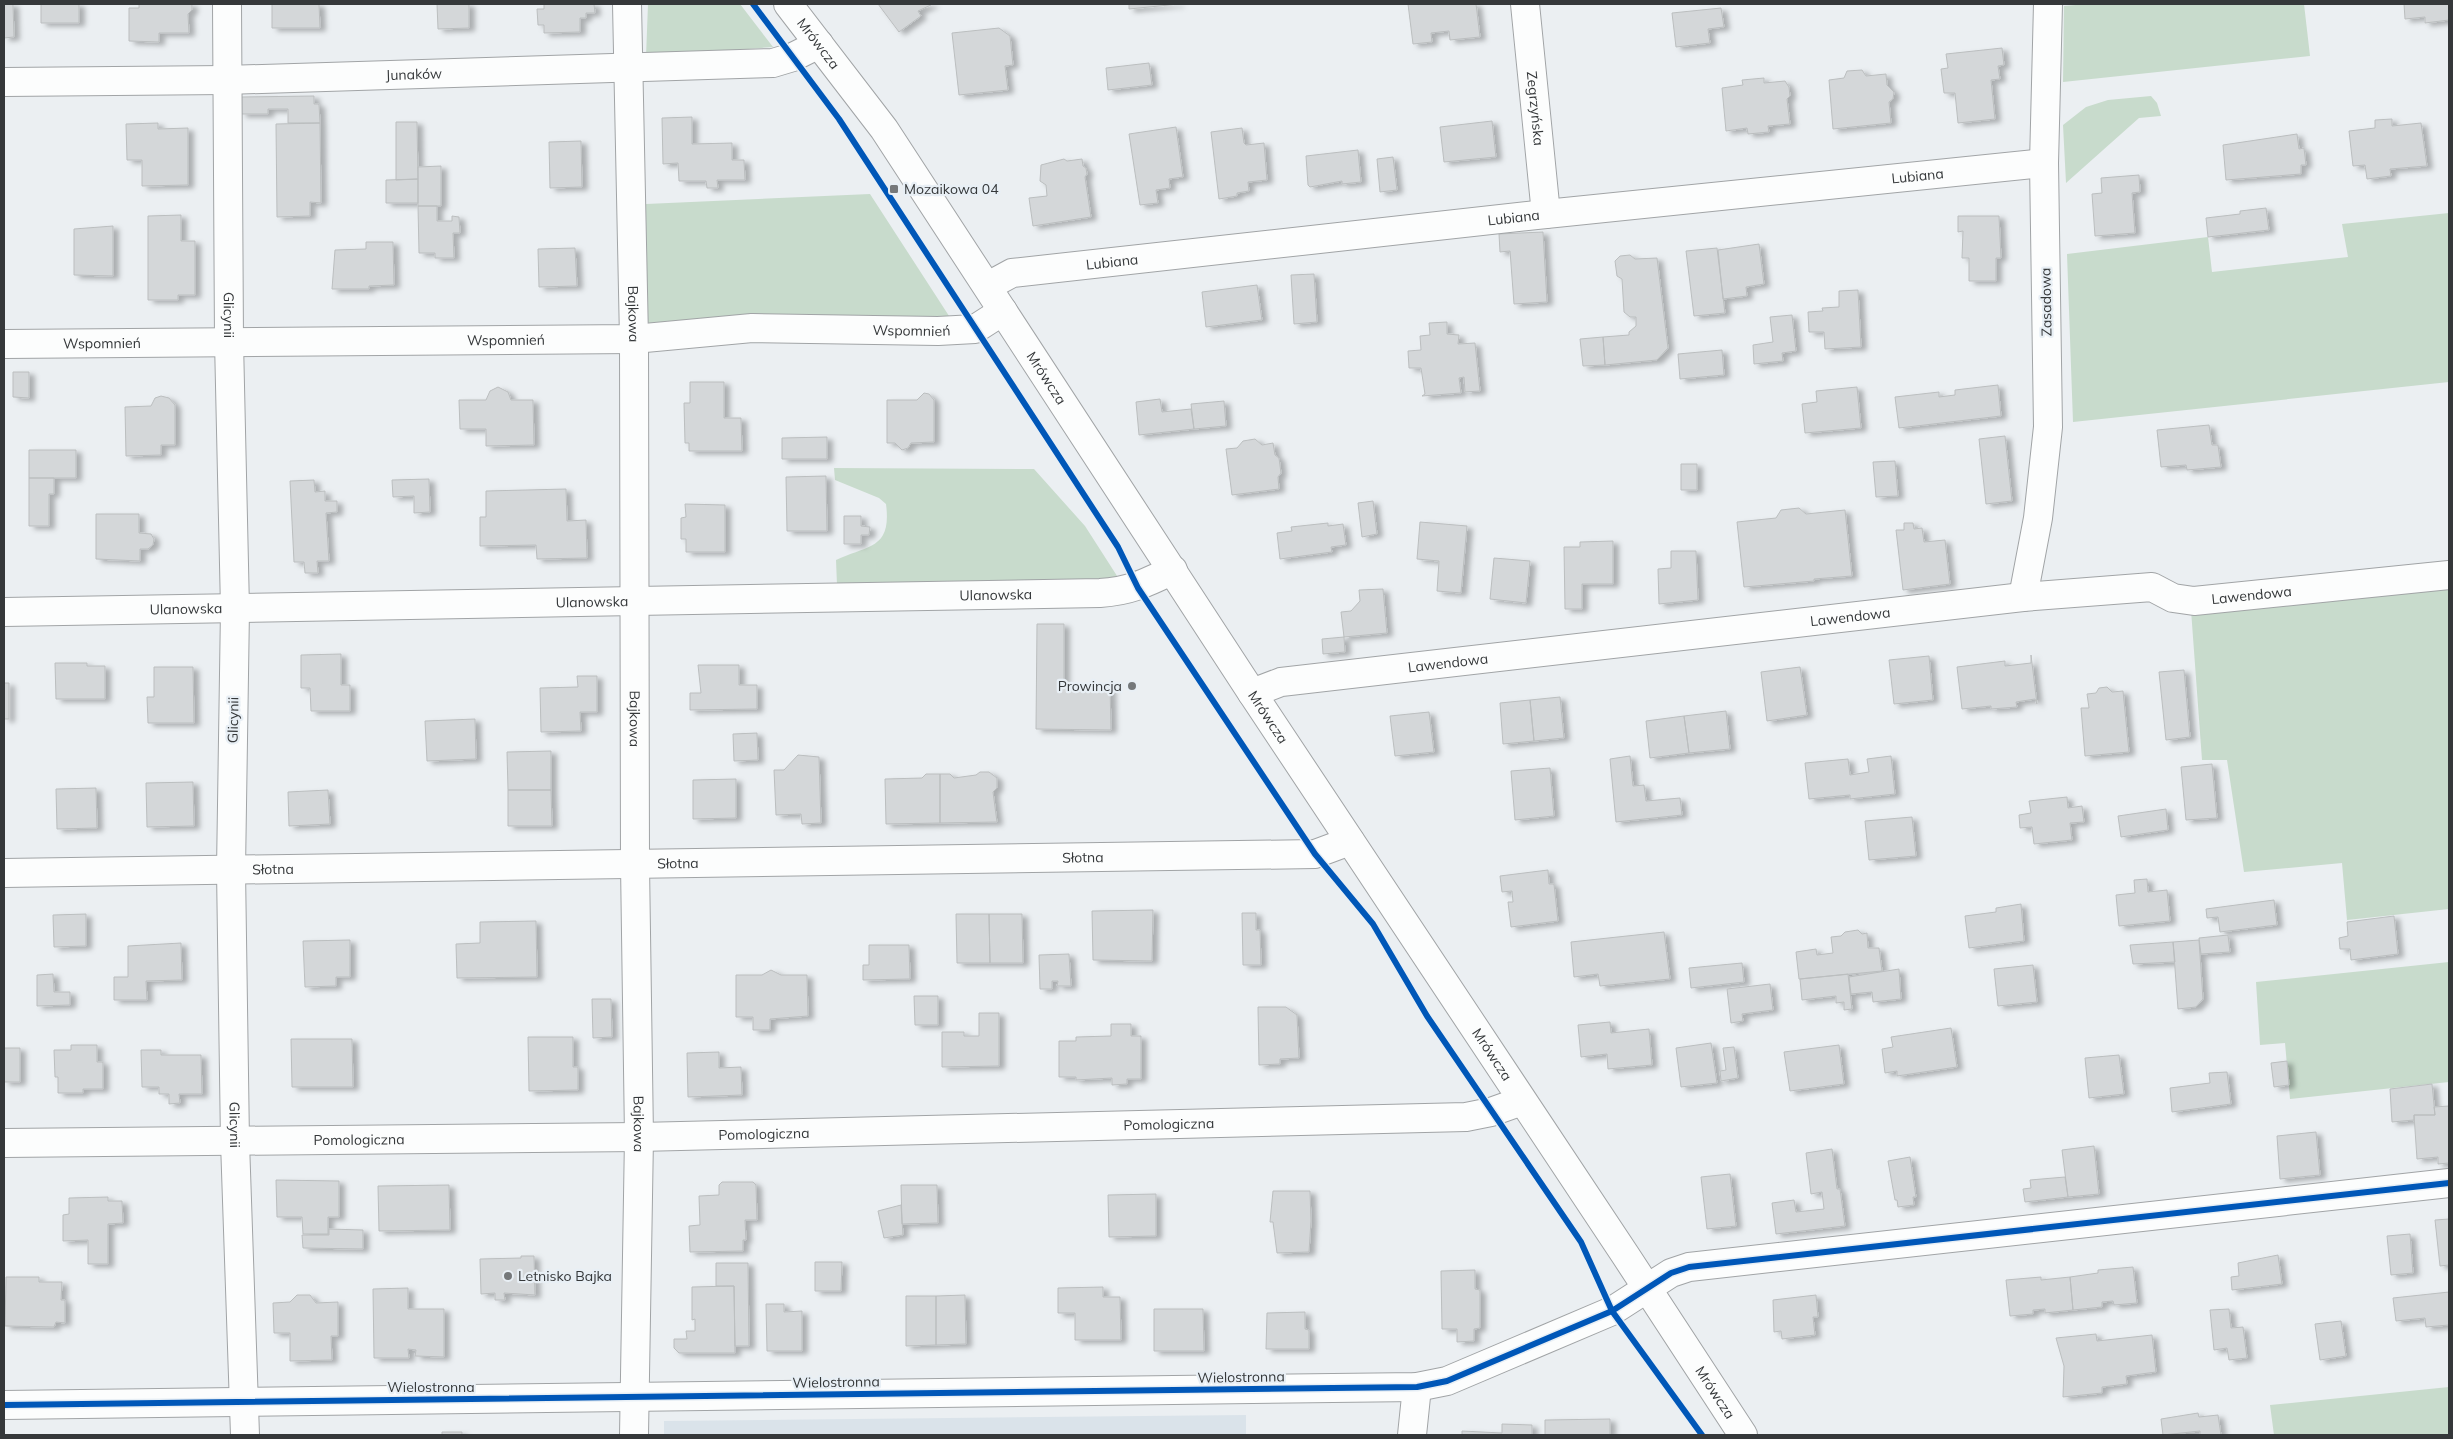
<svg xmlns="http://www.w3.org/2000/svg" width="2453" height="1439" font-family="Mulish,sans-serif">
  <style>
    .built { fill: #dae3ea }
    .green { fill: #c8dbcc }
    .building { fill: #d4d7d9; stroke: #bbbebf; filter: url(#shadow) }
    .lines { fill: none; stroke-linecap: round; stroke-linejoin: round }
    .street-casing { stroke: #a1a4a6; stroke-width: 30 }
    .secondary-casing { stroke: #a1a4a6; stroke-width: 30 }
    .street { stroke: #fcfdfd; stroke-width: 28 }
    .secondary { stroke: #fcfdfd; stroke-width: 28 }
    .cycleway-casing { stroke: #e8eff5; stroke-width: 9 }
    .cycleway { stroke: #0057b8; stroke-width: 6 }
    .poi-dot { fill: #75787a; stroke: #e8eff5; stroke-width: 2 }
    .labels { text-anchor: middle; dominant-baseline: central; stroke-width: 4.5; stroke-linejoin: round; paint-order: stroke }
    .street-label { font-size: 14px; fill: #35383a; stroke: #e8eff5 }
    .poi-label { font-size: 14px; fill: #35383a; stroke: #e8eff5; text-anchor: start }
  </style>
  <defs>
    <filter id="shadow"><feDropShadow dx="5.5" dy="3" stdDeviation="2.5" flood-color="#0004"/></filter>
  </defs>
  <rect width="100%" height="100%" fill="#ebeff2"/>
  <path class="built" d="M1246,1415v20h-582v-14z"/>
  <path class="green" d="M648,4h92l33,43 -127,10z
    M2087,4h217l6,52 -247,26 1,-76z
    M2151,96l6,7 4,13 -22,2 -73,65 -3,-58 23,-18 22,-7z
    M870,194l81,125 -297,6 -7,-3 -1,-118z
    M2449,213v169l-376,40 -6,-168 141,-17 4,35 136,-15 -6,-33z
    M834,468l200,1 51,57 34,53 -282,6 -1,-25c31,-15 56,-10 50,-56l-7,-6 -44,-18z
    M2449,584v325l-102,11 -5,-57 -98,9 -17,-112h-25l-11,-150z
    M2449,962v120l-159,17 -5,-56 -25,2 -4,-63z
    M2449,1387v48h-175l-4,-30z"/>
  <path class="building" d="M4,4h9l1,33 -10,1z
    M41,4h38v19h-38z
    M139,4h53v6l-4,4 1,19h-30v9l-30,-1v-33h10z
    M272,4h47l1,24h-48z
    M437,4h32v24l-31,1z
    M544,4h50l1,9h-9v5h-6v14l-36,1v-8h-6l-1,-16h7z
    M878,4h55l-15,7 3,5 -22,16z
    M1129,4h50l-50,5z
    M1408,4h68l4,33 -30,3 -1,-9 -18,2 1,9 -19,2z
    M2404,4h45v16l-24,3v-6l-20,2z
    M1721,8l3,19 -16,2 2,14 -34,4 -4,-34z
    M999,28l11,8 3,29 -8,1 3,24 -49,5 -7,-62z
    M2002,48l2,17 -6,1 2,13 -9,1 4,39 -37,4 -3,-30h-11l-3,-24 7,-1 -2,-14z
    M1149,63l3,22 -44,5 -2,-22z
    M1862,70l4,6 20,-2 1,11 7,7 -1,7 -4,3 2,21 -58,6 -4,-49 15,-2 3,-7z
    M1764,78v5l21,-2 4,6 1,9 -3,3 3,25 -22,2 1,6 -21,2 -1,-6 -21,3 -4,-43 21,-3 -1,-5z
    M314,96v8h5l1,19h-32v-14h-20v5h-27v-17z
    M692,117v27l40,-1v17h12l1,20h-28l1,8h-11l-1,-7h-27l-1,-18 -15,1 -1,-46z
    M2392,119v7l29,-3 6,43 -37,3 1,7 -24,3 -2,-14 -12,1 -4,-35 26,-3v-8z
    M1492,121l4,36 -52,5 -4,-35z
    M396,122h21l1,57 -22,1z
    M158,123v6l30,-1v57l-46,1v-26h-15l-1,-36z
    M320,123l1,80 -11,-1v14l-33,1 -1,-93z
    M1176,127l7,50 -14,2 1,9 -14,2 2,13 -18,2 -11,-71z
    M1242,128l2,15 2,2 18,-2 3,37 -19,2 1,9 -12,2v3l-18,3 -8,-67z
    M2297,134l2,15 5,-1 2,17h-5v9l-75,6 -3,-35z
    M581,141l1,46 -32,1 -1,-46z
    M1358,150l3,32 -19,2v-3l-32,6 -2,-2 -2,-29z
    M1393,157l4,33 -17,2 -3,-33z
    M1064,159l3,2 15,-2 1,7 3,2 1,6 -2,3 6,40 -58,9 -4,-28 18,-2 -1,-11 -6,-4 1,-16z
    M441,166v40h-23v-39z
    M2139,175l1,17 -8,1 3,40 -40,3 -3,-42 10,-1 -1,-15z
    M418,179v24h-32v-23z
    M418,206h19v15h15v-5l7,1 1,16h-7l1,25h-19v-5h-16z
    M2266,208l3,22 -61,7 -2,-19 34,-4v-3z
    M181,215v26h14v54h-17v5h-30v-84z
    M1958,216h41l2,42h-5v23h-27v-23h-7l1,-27 -5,1z
    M113,226v50l-39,-1v-46z
    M1543,232l4,70 -33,2 -4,-53 -10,1 -1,-18z
    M366,242h27l1,43 -25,1v3h-37l3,-39 31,-1z
    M1759,244l5,40 -18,3 1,9 -24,3 -5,-49z
    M575,248l2,38 -38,1 -1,-38z
    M1717,248l8,65 -31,3 -8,-65z
    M1630,255l5,4 22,-1 11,90 -11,12 -52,5 -2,-28 26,-2v-3l7,-6v-9h-6l-6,-5 -2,-33 -5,-3 -2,-15 5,-5z
    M1314,274l3,48 -23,2 -3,-49z
    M1257,285l5,35 -56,7 -4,-35z
    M1858,290l3,57 -36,2 -1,-17h-15l-1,-20 15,-1 -1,-3 17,-1v-16z
    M1792,315l4,36 -14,2 1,8 -29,3 -1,-19 20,-3 -3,-25z
    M1447,322v12l12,1 -1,9 17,-1 5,48 -15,1 -1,-15 -5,1 2,15 -39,3 3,-2 -4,-26h-12l-1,-17 13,-1 -1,-14 10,-1 -1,-12z
    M1603,337l2,28 -22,1 -3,-27z
    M1722,350l2,25 -44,4 -2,-25z
    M13,372h16v26l-16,-1z
    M690,382h34v36h17l1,33h-53v-8h-4l-1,-40h6z
    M1998,385l3,31 -102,12 -4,-31 44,-5v5l16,-2v-5z
    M498,387l10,5 3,8h22l1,45 -48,1v-17h-26l-1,-29h27l4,-9z
    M1857,387l4,41 -56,5 -3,-29 15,-2 -1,-11z
    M924,393l5,1 5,6v42l-23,1 -3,5 -6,2 -7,-7h-8v-43h30z
    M161,396l8,2 6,7v40h-14v10l-35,1 -1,-49 26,-1 4,-8z
    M1160,399l2,13 29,-3 3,20 -55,6 -3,-33z
    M1224,401l2,25 -32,3 -3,-25z
    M2209,425l3,20h6l3,22 -34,3 -1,-5 -25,2 -4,-37z
    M2005,436l7,65 -26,3 -7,-65z
    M827,437v22h-45v-21z
    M1255,439l7,6 11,-2 2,12 4,3 2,15 -3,4 1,12 -47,6 -6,-46 11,-1 6,-7z
    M29,450h47v28h-47z
    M1895,461l3,35 -22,1 -3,-35z
    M1681,464h16v26h-16z
    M826,476l1,55h-40l-1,-54z
    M29,478h25v16h-5v32h-20z
    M429,479l1,33 -16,1v-17l-21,1 -1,-17z
    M314,480l1,12 10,-1v10h12v11l-11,1 3,48h-12l1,12h-13l-1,-11h-10l-4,-81z
    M566,489l1,32 19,-1 1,38 -50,1 -1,-14 -56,1v-29h6v-26z
    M1373,501l4,33 -15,3 -4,-34z
    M685,504l40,1v47h-39v-13h-5v-21l5,-1z
    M1799,508l7,6 39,-4 7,66 -38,3v2l-70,6 -7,-65 39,-4 5,-8z
    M96,514h43v19l12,1 3,5 -1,6 -5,4h-8v12l-44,-2z
    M844,516h17v10l9,1 -1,8h-8v9h-17z
    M1420,522l47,4 -6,67 -24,-2 2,-30 -22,-2z
    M1328,523v3l15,-2 3,21 -15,2 1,5 -52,7 -3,-26 15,-2 -1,-4z
    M1904,523h9l1,6 8,-1 2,14 21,-2 5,44 -47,6 -7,-60h8z
    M1613,541v43h-31v25h-17l-1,-62h16v-5z
    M1671,551h25l2,49 -39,4 -1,-35 13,-1z
    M1494,558l36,3 -4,42 -36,-4z
    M1383,589l4,44 -43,4 -3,-25 10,-1 9,-10 -1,-11z
    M1037,624h27v62l46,-1 1,45 -75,-1z
    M1344,637l1,15 -22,2 -1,-15z
    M341,654v31h9v26h-39l-1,-23h-9v-33z
    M2031,655l6,49 -2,-5 -19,3 1,5 -26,2v-3l-29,3 -5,-42 48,-6v5l26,-3z
    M1929,656l4,44 -39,4 -5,-44z
    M55,663h32v3h18v33h-49z
    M698,665h41v20h18v24l-67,1v-17h11z
    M154,667h39l1,56h-46l-1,-26h7z
    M1800,667l7,48 -40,6 -6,-49z
    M2184,670l6,67 -24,3 -7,-68z
    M577,676h20v36h-17l1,19 -40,1 -1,-44 38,-1z
    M4,683h5v36h-5z
    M2107,687l5,5 11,-1 6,61 -44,4 -4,-48h8l-2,-14 9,-1 3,-5z
    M1560,697l4,41 -30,3 -4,-41z
    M1530,700l4,41 -31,3 -3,-41z
    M1726,711l4,38 -41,4 -5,-37z
    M1429,712l5,40 -39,4 -5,-40z
    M1684,716l5,37 -39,5 -4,-37z
    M475,719l1,40 -49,2 -2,-40z
    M757,733l1,27 -24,1 -1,-27z
    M551,751v39h-43l-1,-38z
    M798,755l21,2 2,66 -19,1 -1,-10 -25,1 -2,-45h10z
    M1630,756l3,30 11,-1 2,16 34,-3 2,17 -66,7 -6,-63z
    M1891,756l4,38 -45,5v-4l-41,4 -4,-36 43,-4 2,16 19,-3 -2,-13z
    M2212,764l5,54 -31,2 -5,-53z
    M1550,768l4,48 -39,4 -4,-49z
    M980,772h9l8,6v10l-4,4 4,30 -57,1v-49h10l4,4 22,-3z
    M926,774h14v49l-54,1 -1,-45 37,-1z
    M736,779v39l-43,1v-39z
    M193,782l1,44 -47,1 -1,-44z
    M96,788l1,40 -40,1 -1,-40z
    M328,790l2,34 -41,2 -1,-34z
    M508,790h43l1,36h-44z
    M2067,797l1,11 14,-2 2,16 -14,1 2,17 -38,4 -2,-17 -12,1 -1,-13 12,-2 -2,-12z
    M2166,809l2,21 -47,7 -3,-21z
    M1912,817l4,39 -47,4 -4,-39z
    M1548,870l1,14h5l4,37 -47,6 -3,-25h5l-1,-11 -10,1 -2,-16z
    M2147,879l1,13 19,-2 3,31 -51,5 -3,-31 19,-2 -1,-13z
    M2274,900l3,25 -57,7 -2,-15 -11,1 -1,-9z
    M2021,904l3,37 -55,7 -4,-32 31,-4v-4z
    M1153,910l-1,51 -59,-1 -1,-49z
    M1242,913h14v17h4l1,35h-18z
    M86,914v32l-32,1 -1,-32z
    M956,914h33l1,49h-33z
    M989,914h33l1,49h-33z
    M2394,916l4,38 -47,6 -1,-11h-10l-1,-11 9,-2 -1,-14z
    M536,921l1,56 -80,1 -1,-34 24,-1v-21z
    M1858,930l4,4 5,-1 1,15h11l3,23 -83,8 -3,-27 20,-3 1,6 16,-2 -2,-16 10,-1 4,-4z
    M1664,932l6,47 -70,7 -2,-12 -24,3 -3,-35z
    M2228,935l2,17 -29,2 -2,-16z
    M350,940v37h-14v9l-31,1 -2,-46z
    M2199,940l4,59 -7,8 -18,2 -5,-67z
    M2173,942l2,20 -42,2 -3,-19z
    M181,943l1,37 -36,1 1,19h-33v-23h14v-31z
    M869,945h40l1,34 -47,1v-15h6z
    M1069,954l2,32h-14l1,-5h-6v8h-12l-1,-34z
    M1742,963l2,19 -53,6 -2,-20z
    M2033,965l4,37 -39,4 -4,-37z
    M1899,969l2,30 -28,3 -1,-10 -21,2 -2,-17z
    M771,970l10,5h26l1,41 -38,3v11h-17v-13h-17v-42h26z
    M53,974l1,18h16v13l-33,1v-31z
    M1848,974l4,35 -8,1v-8l-8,1v-7l-34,4 -2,-21z
    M1770,984l3,26 -31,4 1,7 -12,2 -4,-34z
    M914,996h24v29h-23z
    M592,999h19l1,38 -19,1z
    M1258,1007h28l11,8 2,43 -19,1v5l-21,1z
    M979,1013h20v53l-57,1v-35h22v4h15z
    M1610,1022l1,11 38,-4 3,36 -44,4 -1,-15 -26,3 -3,-32z
    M1111,1024h20v12h10v43h-14v5l-15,1v-7l-36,2v-3h-17v-36h17v-4l35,-1z
    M1951,1028l6,39 -60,9v-5l-12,2 -3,-24 11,-2 -2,-10z
    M528,1037h45v30h5v23l-49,1z
    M291,1039h61l1,48h-61z
    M1711,1043l6,40 -36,4 -5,-39z
    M71,1045h26v17h6v27h-20v4h-25v-16h-3l-1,-27h17z
    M1839,1045l5,39 -54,7 -6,-39z
    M1734,1047l4,31 -17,3 -1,-10 6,-1 -3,-22z
    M4,1048h16v34h-16z
    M141,1050h20v5h40l1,39h-23l1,9 -11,1v-10h-10v-7h-17z
    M719,1052v16l22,-1 1,28 -54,2 -1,-44z
    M2119,1055l5,39 -35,4 -4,-40z
    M2287,1061l2,24 -15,2 -3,-24z
    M2227,1072l4,32 -59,8 -2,-24 40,-5 -1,-10z
    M2432,1084l3,31h-21v5l-22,2 -2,-33z
    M2449,1106v57l-11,1v-7l-21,2 -3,-44h21l-1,-8z
    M2316,1132l4,43 -40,4 -3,-43z
    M2094,1146l5,48 -31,3 -6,-47z
    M1832,1149l5,40h3l5,37 -69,8 -4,-31 22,-3 2,12 28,-3 -2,-17 -11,2 -5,-41z
    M1910,1157l6,40h-3l1,8 -16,2 -1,-7h-2l-7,-39z
    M1730,1174l6,52 -29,3 -6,-52z
    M2065,1177l3,20 -43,5 -2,-13 8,-1 -1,-8z
    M276,1180l63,1v36h-11v17h-25l-1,-17h-25z
    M722,1182h31l3,3 1,35h-12l1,20h-3v11l-53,1 -1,-26 11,-1 -1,-29 20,-1v-10z
    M449,1185l1,45 -71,1 -1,-45z
    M901,1185h36l1,38 -36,1z
    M1273,1191h37l1,30 -2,31 -32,1 -4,-31h-3z
    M1156,1194v42l-47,1 -1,-42z
    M108,1197v4h14l1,22 -15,1v40h-20v-24l-25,1v-26l6,-1v-16z
    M901,1205l2,30 -19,3 -6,-27z
    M2449,1219v46l-9,1 -5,-46z
    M329,1229l34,1v19l-60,-1 -1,-13h27z
    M2410,1234l3,39 -22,2 -4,-39z
    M2278,1255l4,29 -50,6 -1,-13 8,-1 -1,-13z
    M521,1256h13l1,39 -31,-2 1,7h-10v-7l-14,1 -1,-35 41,-1z
    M815,1262h27l-1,29h-26z
    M716,1263h32l1,83h-14l-1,-60h-18z
    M2133,1267l4,36 -23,2 -1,-4 -11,1v5l-29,3 -3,-33 28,-4v-3z
    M1475,1270v19l5,1v38l-6,1v12l-17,1v-13h-15l-1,-58z
    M6,1277h33v5h23l-1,18h4v23l-9,-1 -2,5 -49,-1z
    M2041,1277v3l29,-3 3,33 -28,3v-4l-12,1v4l-23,2 -4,-36z
    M734,1286l1,67h-56l-5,-5v-9h13l-1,-8h9v-12l-3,1v-33z
    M1103,1287v10h17l1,43h-46v-27h-17v-25z
    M408,1288v21h36v48l-29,-1 1,-6 -8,-1 1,9h-35l-1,-69z
    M2449,1292v33l-23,2 -1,-9 -29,3 -3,-23z
    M297,1295h13l6,8 22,-1v34h-7l1,24 -42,1v-28h-16l-1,-30 17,-1z
    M965,1295l1,49 -30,1v-49z
    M1816,1295l2,22h-5l2,18 -33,4 -1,-8 -7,1 -1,-32z
    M906,1296h30v49l-30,1z
    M766,1304h18v8l18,-1v40h-35z
    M1154,1309h49l1,42h-50z
    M2229,1309l2,19 12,-1 4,31 -18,2 -2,-12 -13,2 -4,-40z
    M1305,1312v17l4,1v19h-43l1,-36z
    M2341,1321l5,35 -26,4 -5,-36z
    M2096,1334l1,7 55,-6 4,37 -30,4 1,8 -25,3v6l-39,4 1,-31 -8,-28z
    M2198,1413l1,4 19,-2 3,20h-21v-4l-37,4 -2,-16z
    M1610,1419v16h-65v-15z
    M1502,1424l30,1v10h-70v-4l40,2z
    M442,1432h20v3h-20z"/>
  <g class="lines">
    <g class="street-casing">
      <g id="street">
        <path id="s1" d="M227,4l2,337 6,268 -4,261 4,272 10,293"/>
        <path id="s2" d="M627,4l7,335 1,526 4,272 -5,298"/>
        <path id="s3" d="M1525,4l21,210"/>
        <path id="s4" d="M4,82l222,-2 547,-17 20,-6 26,-13"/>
        <path id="s5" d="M988,286l24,-13 534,-59 498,-51"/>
        <path id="s6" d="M4,344l630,-5 118,-11 186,3 37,-2 28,-18"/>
        <path d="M2023,597l15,-79 10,-91 -4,-264 4,-159"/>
        <path id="s7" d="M4,612l1096,-19c30,-2 46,-10 73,-23"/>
        <path id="s8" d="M1252,693l29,-11 742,-85 129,-10 21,11 21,3 255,-26"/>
        <path id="s9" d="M4,873l1311,-19 35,-13"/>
        <path id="s10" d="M4,1143l635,-6 827,-20 25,-5 31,-11"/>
        <path d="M4,1405l1413,-18 30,-6 165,-70 59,-38 18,-6 760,-84"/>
        <path d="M1412,1435l5,-48"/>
      </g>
    </g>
    <g class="secondary-casing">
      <g id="secondary">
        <path id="s11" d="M788,4l96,125 368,564 374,563 117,179"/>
      </g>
    </g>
    <use href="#street" class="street"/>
    <use href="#secondary" class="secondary"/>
    <g class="cycleway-casing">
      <path id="cycleway" d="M753,4l86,115 279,428 20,41 177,266 58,70 54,92 154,226 31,69 90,124
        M4,1405l1413,-18 30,-6 165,-70 59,-38 18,-6 760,-84"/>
    </g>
    <use href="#cycleway" class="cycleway"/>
  </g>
  <g class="poi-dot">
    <rect x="889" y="184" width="10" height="10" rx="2.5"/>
    <circle cx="1132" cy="686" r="5"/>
    <circle cx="508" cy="1276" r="5"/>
  </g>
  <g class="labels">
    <g class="street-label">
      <text stroke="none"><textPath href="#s11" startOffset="50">Mrówcza</textPath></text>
      <text stroke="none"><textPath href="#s4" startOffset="410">Junaków</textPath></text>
      <text stroke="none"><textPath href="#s3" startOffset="105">Zegrzyńska</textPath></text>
      <text stroke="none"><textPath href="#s5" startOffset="938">Lubiana</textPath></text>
      <text stroke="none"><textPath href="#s5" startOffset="532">Lubiana</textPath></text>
      <text stroke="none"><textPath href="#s5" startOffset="128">Lubiana</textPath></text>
      <text transform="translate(2046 302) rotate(-91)">Zasadowa</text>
      <text stroke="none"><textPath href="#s1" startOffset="311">Glicynii</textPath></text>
      <text stroke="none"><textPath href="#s2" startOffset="310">Bajkowa</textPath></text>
      <text stroke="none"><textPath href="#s6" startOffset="908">Wspomnień</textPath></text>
      <text stroke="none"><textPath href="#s6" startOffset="502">Wspomnień</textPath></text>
      <text stroke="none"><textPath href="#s6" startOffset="98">Wspomnień</textPath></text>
      <text stroke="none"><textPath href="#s11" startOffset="455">Mrówcza</textPath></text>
      <text stroke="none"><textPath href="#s7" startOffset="992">Ulanowska</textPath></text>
      <text stroke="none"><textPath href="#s8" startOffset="1010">Lawendowa</textPath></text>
      <text stroke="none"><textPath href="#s7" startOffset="588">Ulanowska</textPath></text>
      <text stroke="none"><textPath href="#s7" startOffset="182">Ulanowska</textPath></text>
      <text stroke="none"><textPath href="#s8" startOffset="604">Lawendowa</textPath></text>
      <text stroke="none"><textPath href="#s8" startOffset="199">Lawendowa</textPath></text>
      <text stroke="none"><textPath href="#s11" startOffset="860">Mrówcza</textPath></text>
      <text transform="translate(233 720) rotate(-89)">Glicynii</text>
      <text stroke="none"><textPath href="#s2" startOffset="715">Bajkowa</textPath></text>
      <text stroke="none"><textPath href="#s9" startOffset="1079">Słotna</textPath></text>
      <text stroke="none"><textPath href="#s9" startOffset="674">Słotna</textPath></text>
      <text stroke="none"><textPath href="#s9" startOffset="269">Słotna</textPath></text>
      <text stroke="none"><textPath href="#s11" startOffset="1265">Mrówcza</textPath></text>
      <text stroke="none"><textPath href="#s10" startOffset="1165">Pomologiczna</textPath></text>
      <text stroke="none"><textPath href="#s1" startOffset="1121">Glicynii</textPath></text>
      <text stroke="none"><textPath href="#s2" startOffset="1120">Bajkowa</textPath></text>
      <text stroke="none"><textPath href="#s10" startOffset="760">Pomologiczna</textPath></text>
      <text stroke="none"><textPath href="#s10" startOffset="355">Pomologiczna</textPath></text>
      <text transform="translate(1241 1377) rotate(-1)">Wielostronna</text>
      <text transform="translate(836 1382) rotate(-1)">Wielostronna</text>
      <text x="431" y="1387">Wielostronna</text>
      <text stroke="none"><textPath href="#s11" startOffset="1670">Mrówcza</textPath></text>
    </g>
    <g class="poi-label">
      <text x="904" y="189">Mozaikowa 04</text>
      <text x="1122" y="686" text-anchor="end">Prowincja</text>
      <text x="518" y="1276">Letnisko Bajka</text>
    </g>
  </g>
  <rect width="2453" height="1439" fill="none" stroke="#35383a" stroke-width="10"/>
</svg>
